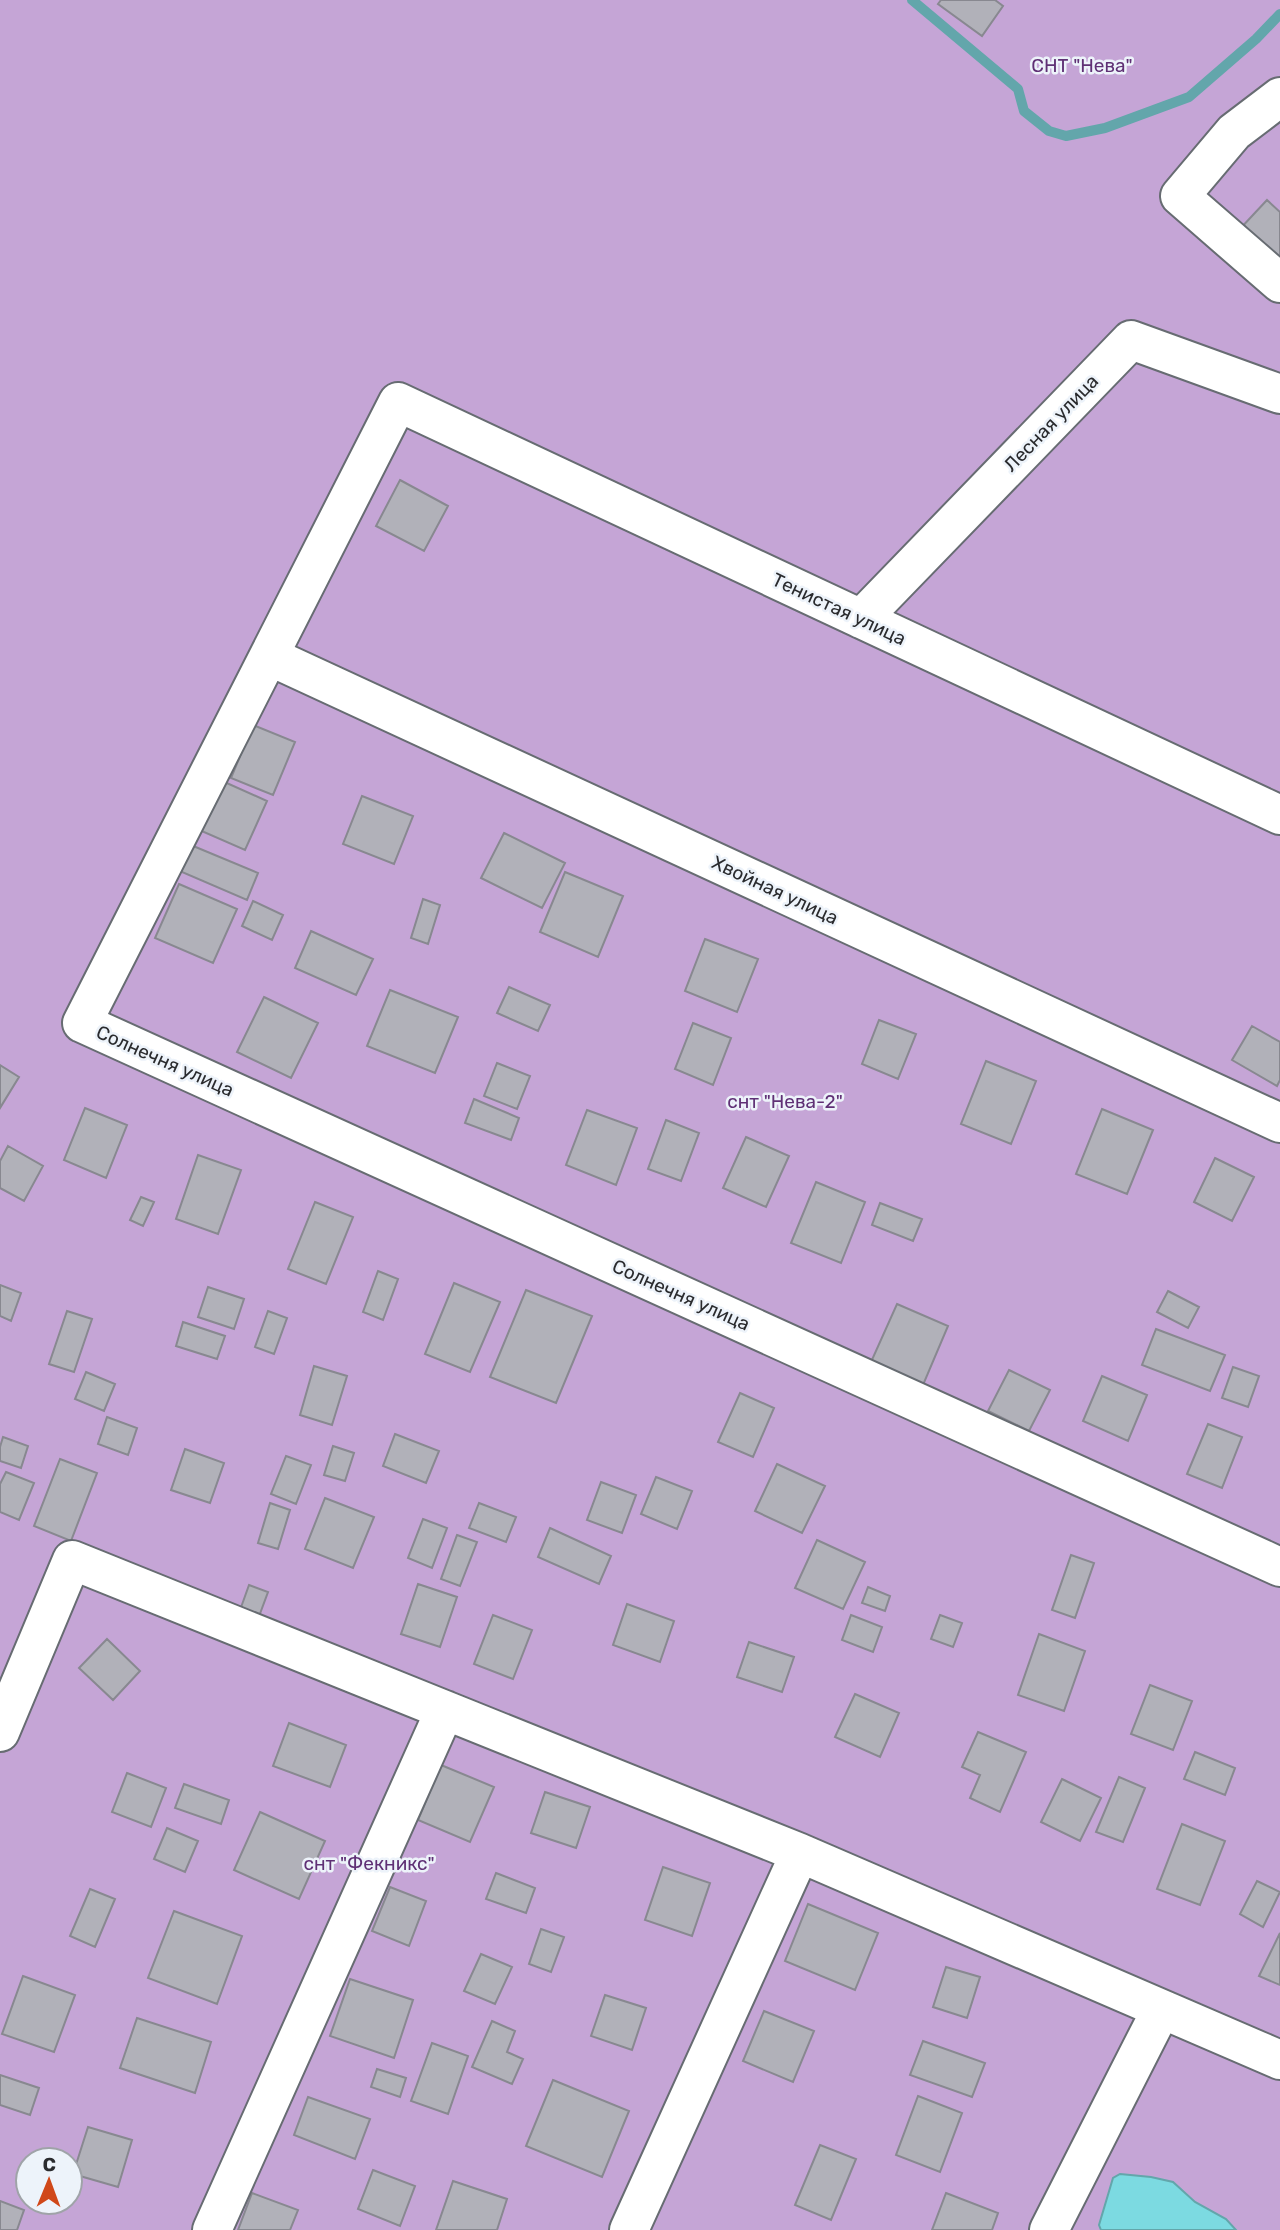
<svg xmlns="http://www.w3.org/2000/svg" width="1280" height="2230" font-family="Rubik,sans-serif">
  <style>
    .green { fill: #c5a5d6; fill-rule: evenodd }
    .water { fill: #7cdae1; stroke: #63a6ab; stroke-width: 2 }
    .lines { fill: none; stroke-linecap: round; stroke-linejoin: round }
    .stream { stroke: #63a6ab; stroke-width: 10 }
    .building { fill: #b1b1b9; stroke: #888890; stroke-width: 2 }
    .street-casing { stroke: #676c72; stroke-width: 42 }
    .street { stroke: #fff; stroke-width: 38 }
    .labels { text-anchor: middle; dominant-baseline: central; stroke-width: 5; stroke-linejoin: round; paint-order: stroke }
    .park-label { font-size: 19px; fill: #5f3075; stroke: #edf3fa }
    .street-label { font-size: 19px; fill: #2a2b2e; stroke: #edf3fa }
  </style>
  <rect width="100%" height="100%" fill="#e0e5ed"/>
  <path class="green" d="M0,0h1280v2230h-44l-10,-11 -31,-17 -22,-20 -53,-8 -7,4 -14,47 2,5h-1101zM28,2160h42v42h-42z"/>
  <path class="water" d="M1120,2174l31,3 22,5 22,20 31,17 10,11h-135l-2,-5 14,-47z"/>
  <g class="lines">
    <path class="stream" d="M912,0l106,89 6,22 25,20 17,5 39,-8 84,-31 67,-58 24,-25"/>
  </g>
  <path class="building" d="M941,0h54l8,6 -21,30 -44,-32z
    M1267,200l13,12v43l-8,8 -34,-32z
    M400,480l48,26 -24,45 -48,-25z
    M253,725l42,17 -22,53 -42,-17z
    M220,780l47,21 -22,49 -48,-21z
    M362,796l51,20 -19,48 -51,-20z
    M504,833l61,30 -23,45 -61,-30z
    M186,843l72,30 -11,27 -72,-31z
    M565,872l58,24 -25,61 -58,-25z
    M179,884l58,25 -24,54 -58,-25z
    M423,899l17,6 -12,39 -17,-6z
    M253,901l30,14 -11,25 -30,-14z
    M311,931l62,28 -17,36 -61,-27z
    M705,939l53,20 -21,53 -52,-21z
    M509,987l41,18 -12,26 -41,-18z
    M390,990l68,27 -23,56 -68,-27z
    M264,997l54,26 -27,55 -54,-26z
    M879,1020l37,14 -18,45 -36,-15z
    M693,1023l38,15 -18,47 -38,-16z
    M1252,1026l28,16v38l-3,6 -45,-26z
    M986,1061l50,20 -25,63 -50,-20z
    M497,1063l33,13 -13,33 -33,-13z
    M0,1065l19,12 -19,31z
    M474,1099l45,19 -8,22 -46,-17z
    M85,1108l42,17 -21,53 -42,-18z
    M1102,1109l51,21 -26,64 -51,-20z
    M587,1110l50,18 -21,57 -50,-20z
    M666,1120l33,13 -18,48 -33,-12z
    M746,1137l43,19 -23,51 -43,-19z
    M8,1146l35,20 -19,35 -24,-13v-27z
    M198,1155l43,15 -23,64 -42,-15z
    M1215,1158l39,19 -22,44 -38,-19z
    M816,1182l49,20 -24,61 -50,-20z
    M141,1197l13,5 -11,24 -13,-6z
    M315,1202l38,15 -27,67 -38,-15z
    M880,1203l42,16 -9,22 -41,-16z
    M378,1271l20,8 -15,41 -20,-8z
    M454,1283l46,19 -30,70 -45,-18z
    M0,1285l21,8 -10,28 -11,-5z
    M208,1287l36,12 -10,30 -36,-12z
    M526,1290l66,26 -36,87 -66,-26z
    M1168,1291l31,16 -11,21 -31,-16z
    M897,1304l51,22 -25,59 -52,-23z
    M67,1311l25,8 -18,53 -25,-8z
    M268,1311l19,7 -13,36 -19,-7z
    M183,1322l42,14 -8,23 -41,-13z
    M1156,1329l69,26 -15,36 -68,-26z
    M314,1366l33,10 -15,49 -32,-10z
    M1233,1367l26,9 -11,31 -26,-9z
    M1009,1370l41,20 -21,41 -41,-20z
    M86,1372l29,12 -11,27 -29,-12z
    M1102,1376l45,19 -19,46 -45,-20z
    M740,1393l34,15 -21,49 -35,-15z
    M107,1417l30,11 -9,27 -30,-11z
    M1208,1424l34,13 -20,51 -35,-14z
    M395,1434l44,17 -13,32 -43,-17z
    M3,1437l25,9 -7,22 -21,-7v-14z
    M333,1446l21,7 -9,28 -21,-6z
    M185,1449l39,14 -14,40 -39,-13z
    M286,1456l25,9 -15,39 -25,-10z
    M60,1459l37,14 -26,68 -37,-15z
    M777,1464l48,22 -23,47 -47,-22z
    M6,1472l28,11 -15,37 -19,-8v-28z
    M656,1477l36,14 -15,38 -36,-15z
    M601,1482l35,13 -14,38 -35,-13z
    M325,1498l49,19 -21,51 -48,-19z
    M270,1503l20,7 -12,39 -20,-6z
    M479,1503l37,14 -10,25 -37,-14z
    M423,1519l24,9 -15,40 -24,-10z
    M550,1528l61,28 -12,28 -61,-27z
    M457,1535l20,7 -17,44 -19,-7z
    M817,1540l48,22 -22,47 -48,-21z
    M1071,1555l23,8 -19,55 -23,-8z
    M418,1584l39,13 -17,50 -39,-13z
    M249,1585l19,7 -10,27 -19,-6z
    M868,1587l22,9 -5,15 -23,-8z
    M627,1604l47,17 -14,41 -47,-17z
    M493,1615l39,15 -19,49 -39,-15z
    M851,1615l31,12 -9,25 -31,-12z
    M940,1615l22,8 -9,24 -22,-8z
    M1039,1634l46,17 -21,60 -46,-16z
    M107,1639l33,32 -27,29 -34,-32z
    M749,1642l45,15 -12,35 -45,-15z
    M1150,1685l42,16 -19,49 -42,-16z
    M855,1694l44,19 -19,44 -45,-20z
    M289,1723l57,22 -16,42 -57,-21z
    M978,1732l48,20 -26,60 -30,-14 10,-23 -18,-8z
    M1195,1752l40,16 -10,27 -41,-16z
    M441,1765l53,22 -24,55 -52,-22z
    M127,1773l39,15 -15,39 -39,-15z
    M1119,1777l26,11 -22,54 -27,-10z
    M1062,1779l39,19 -21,43 -39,-19z
    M184,1784l45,16 -8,24 -46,-16z
    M545,1792l45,15 -14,41 -45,-15z
    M260,1812l65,29 -26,58 -65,-29z
    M1182,1824l43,17 -25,64 -43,-16z
    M167,1828l31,13 -13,31 -31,-13z
    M663,1867l47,16 -18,53 -47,-16z
    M496,1873l39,15 -9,25 -40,-14z
    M1257,1881l23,11 -17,35 -23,-13z
    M390,1887l36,14 -17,45 -37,-15z
    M90,1889l25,10 -20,48 -25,-11z
    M808,1904l70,29 -23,57 -70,-29z
    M174,1911l68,25 -25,68 -69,-26z
    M541,1929l23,8 -13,35 -22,-8z
    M1280,1933v52l-21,-9z
    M481,1954l31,13 -17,37 -31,-13z
    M946,1967l34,10 -13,41 -34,-11z
    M23,1976l52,19 -21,57 -52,-18z
    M350,1979l63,21 -19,58 -64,-22z
    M605,1995l41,13 -14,42 -41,-14z
    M764,2011l50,20 -21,51 -50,-21z
    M137,2018l74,24 -16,51 -75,-25z
    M492,2021l23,10 -8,21 16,7 -11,25 -40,-17z
    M923,2041l62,22 -13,34 -62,-22z
    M432,2043l36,13 -20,58 -37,-13z
    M377,2069l29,9 -6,19 -29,-10z
    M0,2075l39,13 -9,27 -30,-10z
    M553,2080l76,31 -27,66 -76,-31z
    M918,2096l44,17 -22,59 -44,-17z
    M308,2097l62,22 -15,40 -61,-24z
    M88,2127l44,13 -14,47 -45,-13z
    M820,2145l36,14 -25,61 -36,-15z
    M373,2170l42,16 -15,40 -42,-17z
    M453,2181l54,18 -10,31h-61z
    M252,2193l46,17 -8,20h-52z
    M946,2193l52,20 -6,17h-60z
    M0,2201l24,9 -7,20h-17z"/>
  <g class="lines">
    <g class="street-casing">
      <path id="street" d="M1280,97l-46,35 -54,64 100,87
        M861,619l270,-279 149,54
        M269,656l1011,467
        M1280,815l-882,-413 -316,621 1198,544
        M0,1732l72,-172 728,293 480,207
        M212,2230l233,-520
        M629,2230l171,-377
        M1049,2230l112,-220"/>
    </g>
    <use href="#street" class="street"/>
  </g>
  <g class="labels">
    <g class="park-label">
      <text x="1082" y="65">СНТ "Нева"</text>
      <text x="785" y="1101">снт "Нева-2"</text>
      <text x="369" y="1863">снт "Фекникс"</text>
    </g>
    <g class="street-label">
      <text transform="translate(1051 423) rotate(-46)">Лесная улица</text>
      <text transform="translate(839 609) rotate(25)">Тенистая улица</text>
      <text transform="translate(775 890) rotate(25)">Хвойная улица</text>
      <text transform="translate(165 1061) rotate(24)">Солнечня улица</text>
      <text transform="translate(681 1295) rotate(24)">Солнечня улица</text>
    </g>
  </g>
  <g transform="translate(49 2181) rotate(1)"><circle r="33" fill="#edf3fa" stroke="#9fa3a8" stroke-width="2"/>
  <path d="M0-5L12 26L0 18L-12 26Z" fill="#d04819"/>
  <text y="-10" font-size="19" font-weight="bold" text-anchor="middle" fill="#2a2b2e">С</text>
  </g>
</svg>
